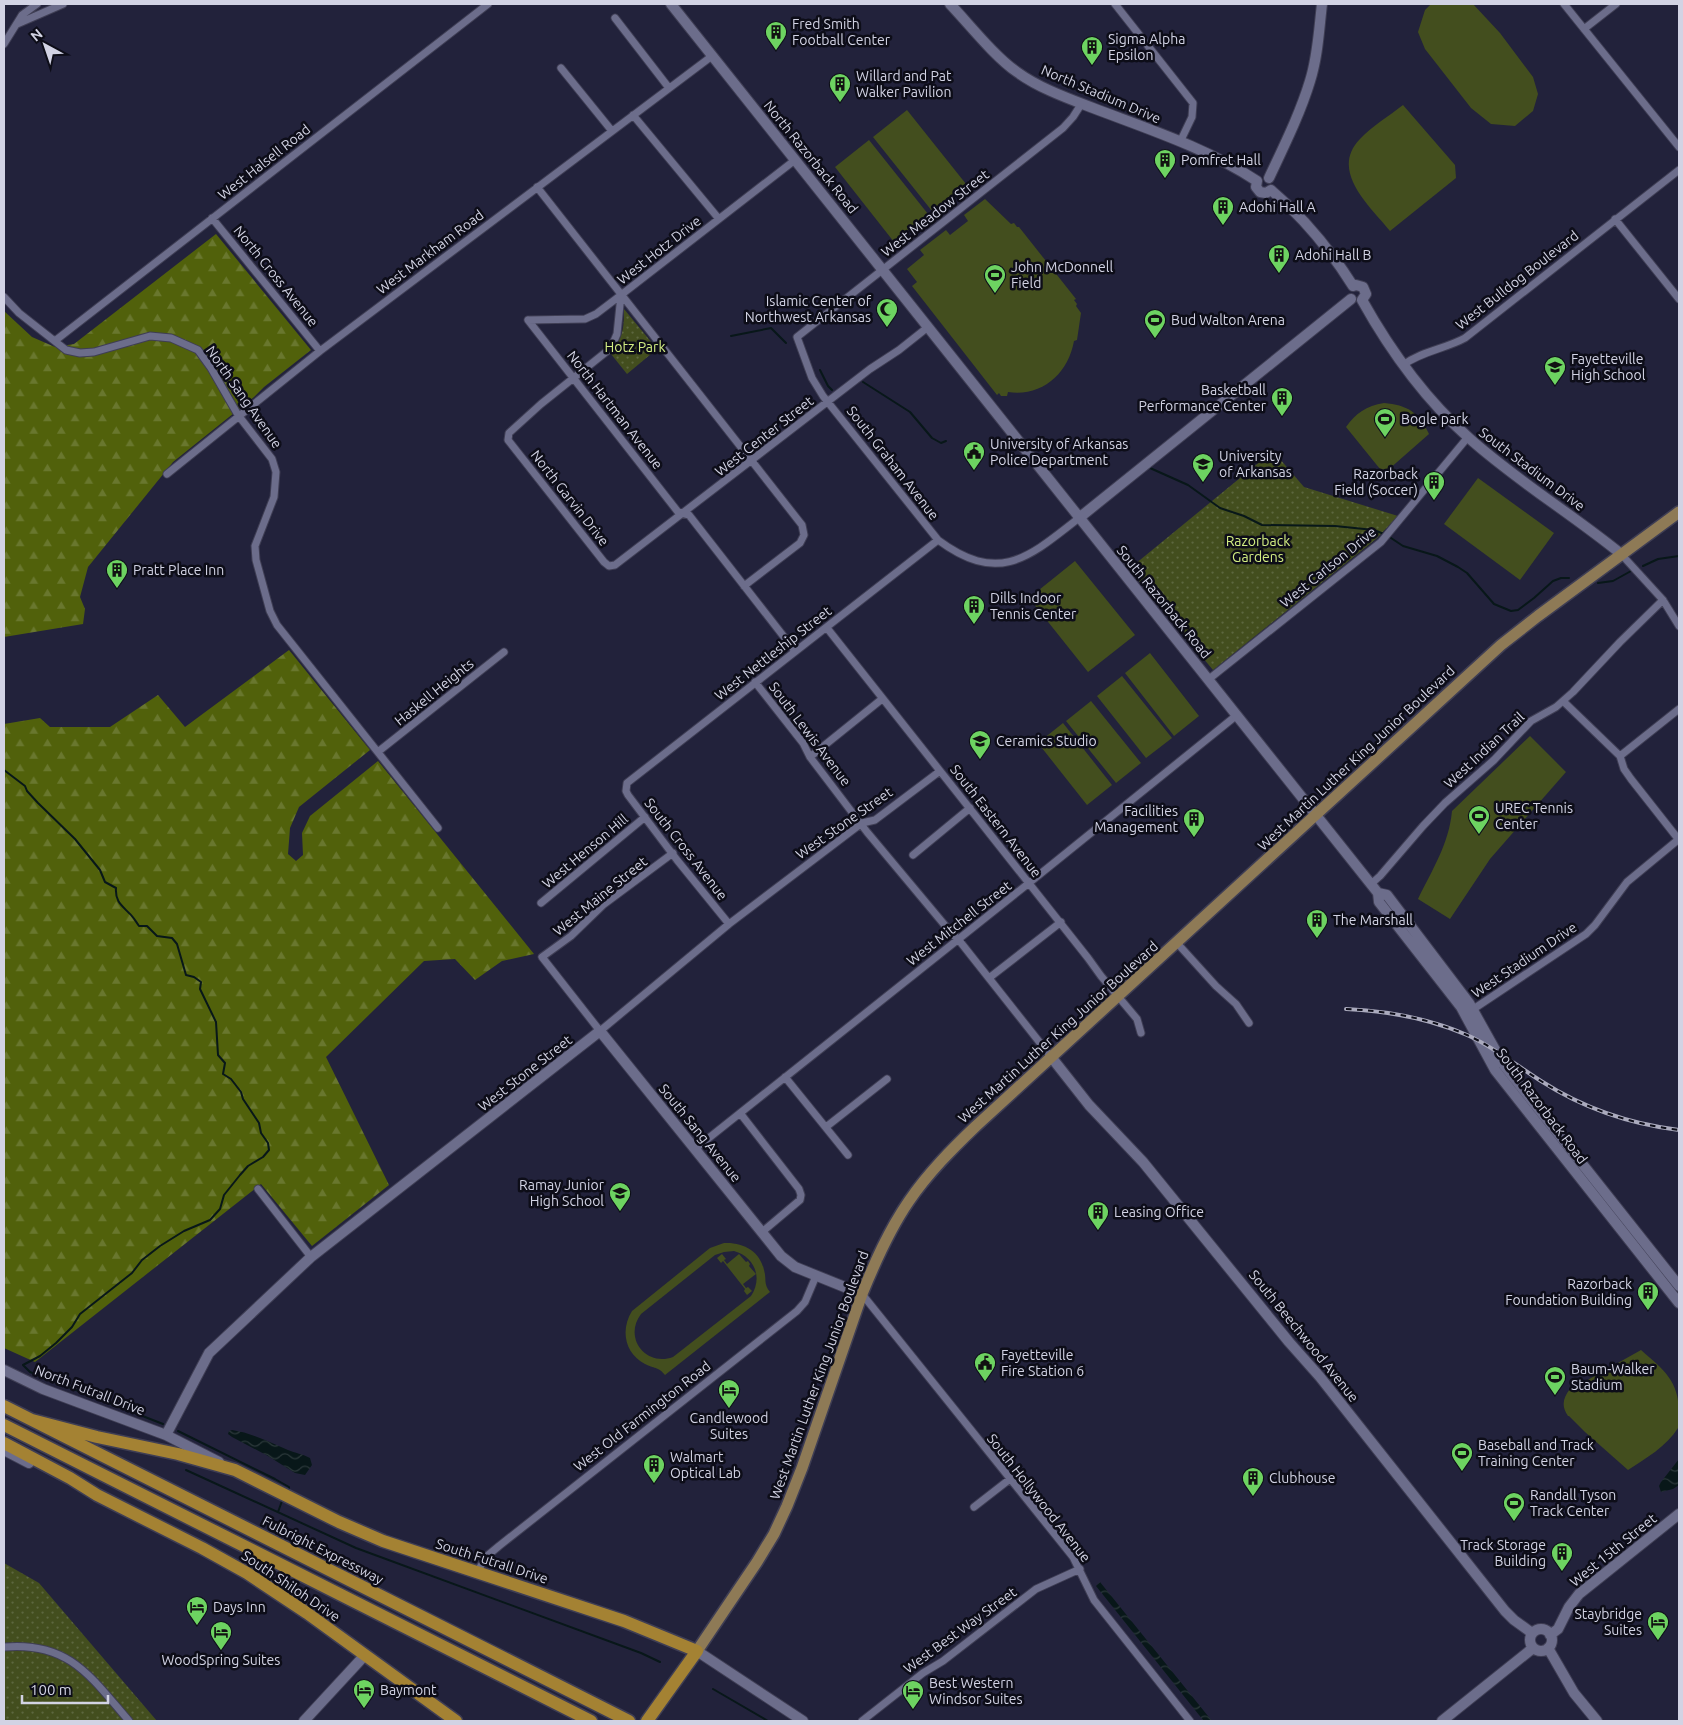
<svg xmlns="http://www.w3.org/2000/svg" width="1683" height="1725" font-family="Ubuntu,sans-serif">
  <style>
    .grass { fill: #434e1e; fill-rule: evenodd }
    .forest { fill: url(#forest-firs) }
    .park { fill: url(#park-dots) }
    .water { fill: url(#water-waves) }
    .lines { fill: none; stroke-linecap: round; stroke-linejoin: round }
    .stream { stroke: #081719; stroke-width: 2 }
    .street-casing { stroke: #3f3e54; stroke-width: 9 }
    .secondary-casing { stroke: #3f3e54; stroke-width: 12 }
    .primary-casing { stroke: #3f3e54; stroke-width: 14 }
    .highway-casing { stroke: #3f3e54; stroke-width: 15 }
    .street { stroke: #6c6d8b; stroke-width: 7 }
    .secondary { stroke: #6c6d8b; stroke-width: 10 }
    .primary { stroke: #8e7a56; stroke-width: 11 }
    .highway { stroke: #a48233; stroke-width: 12 }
    .rail-casing { stroke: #aaaabd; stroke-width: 4 }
    .rail { stroke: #0d0d18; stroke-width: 2; stroke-dasharray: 5.5; stroke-linecap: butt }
    .labels { text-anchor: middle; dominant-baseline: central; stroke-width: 5; stroke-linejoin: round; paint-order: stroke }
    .poi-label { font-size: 14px; fill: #d2d3e4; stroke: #0d0d18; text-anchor: start }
    .street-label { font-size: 14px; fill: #d2d3e4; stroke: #0d0d18 }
    .park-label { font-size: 14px; fill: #d3ee83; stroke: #0d0d18 }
  </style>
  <defs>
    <pattern id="forest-firs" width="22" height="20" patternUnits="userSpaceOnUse" patternTransform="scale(1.25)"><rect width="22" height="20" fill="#51610b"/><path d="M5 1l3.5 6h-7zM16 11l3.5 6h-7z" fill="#69772e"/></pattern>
    <pattern id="park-dots" width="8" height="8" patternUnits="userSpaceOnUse" patternTransform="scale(1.25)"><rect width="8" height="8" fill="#434e1e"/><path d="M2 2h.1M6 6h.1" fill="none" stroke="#5d673f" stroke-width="1.8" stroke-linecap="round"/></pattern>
    <pattern id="water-waves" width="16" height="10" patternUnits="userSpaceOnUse" patternTransform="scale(1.25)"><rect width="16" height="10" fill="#081719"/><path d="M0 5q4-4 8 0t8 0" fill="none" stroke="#2b383a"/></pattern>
  </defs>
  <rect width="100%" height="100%" fill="#22223b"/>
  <path class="grass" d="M1431,4h42l27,29 33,44 5,17 -5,17 -18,15 -24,-2 -20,-16 -46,-59 -7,-17 7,-22z
    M1403,105l52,60 1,13 -66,53c-20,-25 -61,-60 -30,-92 12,-13 29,-23 43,-34z
    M907,110l59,74 -34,27 -59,-74z
    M869,140l59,74 -34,28 -59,-75z
    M985,199l26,25 3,-1 3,4h2l57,72 -2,1 3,4 -1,2 5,7 -4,27 -3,1c-6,33 -32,56 -66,51l-1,4h-6l-2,-3 -2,2 -85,-109 5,-4 -10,-13 17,-14 -4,-5 26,-20 4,5 18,-14 -4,-6z
    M1384,403c23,2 35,9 45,31l-41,36 -8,-1 -34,-42c10,-14 20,-21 38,-24z
    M1478,478l76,55 -34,47 -76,-56z
    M1075,561l60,74 -47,37 -59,-74z
    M1150,653l49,63 -25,20 -49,-63z
    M1122,676l50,62 -26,20 -49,-62z
    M1091,701l50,62 -25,20 -50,-62z
    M1063,723l49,62 -25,20 -49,-62z
    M1530,736l36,36 -76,87 -40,60 -32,-20c14,-29 31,-55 34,-88z
    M724,1243c19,-1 36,8 40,27 3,10 -1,13 6,22l-105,83c-7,-9 -11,-6 -20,-11 -20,-10 -25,-34 -13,-53l78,-63zM734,1251c21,6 29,27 17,45l-78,61c-27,10 -50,-19 -32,-43l74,-59 9,-3z
    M722,1254l4,5 -2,1 3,4 12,-10 7,8 2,-1 2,3 -1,2 7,8 -13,10 3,4 2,-1 4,4 -5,4 -3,-4 1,-2 -22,-28 -2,2 -4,-5z
    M1641,1350c23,20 38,31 38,63 0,5 1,11 -1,15 -11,18 -33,31 -50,42l-43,-38 -16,-16h-1c-7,-10 -5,-18 2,-27l2,1 19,-12z"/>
  <path class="forest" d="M216,234l95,116 -47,37 -10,10 -81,65 -85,105 -8,30 5,12 -2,15 -79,13v-326l28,26 23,10 19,-3z
    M289,650l81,100 -71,57 -9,21 -2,26 8,7 7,-6 -1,-22 8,-17 68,-55 156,193 -32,7 -27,19 -20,-21 -31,2 -98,96 63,128 -77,61 -51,-62 -226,178 -31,-14v-624l36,-6 10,9h60l48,-32 27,32z"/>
  <path class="park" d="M624,309l33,40 -30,25 -16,-20c12,-17 13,-25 13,-45z
    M1273,451l31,36 94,29 -22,23 -163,131 -84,-101z
    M4,1563l35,20 118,138h-153z"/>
  <path class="water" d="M232,1430c20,3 37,12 56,20 7,3 15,4 22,8l2,7 -7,10 -10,-2 -27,-17 -36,-19 -4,-3 1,-3z
    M1679,1459v26l-6,4 -12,3 -2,-6 2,-4z
    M1100,1582l112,139h-8l-5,-6 -103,-129z"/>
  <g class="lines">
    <path class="stream" d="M731,336l40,-8 15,15
      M820,370l8,16 4,4
      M863,382l47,30 22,26 9,5 5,-2
      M1150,468l38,17 32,23 24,8 18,9 73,1 39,4 10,4
      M1388,536l15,10 34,10 21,11 9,6 27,31 17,7 7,-1 16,-12 19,-17 8,-3h8
      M1643,566l15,-7 21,-3
      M1598,583l15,-2 18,-10
      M4,770l21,16 2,5 11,12 37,36 25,31 5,12 11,6c-1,13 5,17 13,25 4,3 7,9 10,13h8l10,10 15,2 5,6 9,31 8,2 7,5 -1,7 16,33 2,33 7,8 -2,11 8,5 10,13 2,7 16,24 2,10 7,10 1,7 -6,7 -15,9 -8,9 -16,20 -4,14 -10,11 -26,11 -24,15 -18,14 -10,13 -52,41 -8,13 -16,16 -16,13 -17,9 7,7 133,52
      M178,1431l97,48 14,8v2
      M186,1470l170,78 285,105 19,9
      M278,1512l4,-11
      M713,1689l55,32"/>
    <g class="street-casing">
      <path id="street" d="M1115,4l78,99 -1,14 -12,25
        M1564,4l115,143
        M615,18l54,70
        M17,24l46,-20
        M1584,29l32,-25
        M4,44l18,-29 15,-11
        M561,68l51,63
        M633,115l86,104
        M795,160l-174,135 -4,39 -6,14 -70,56 -32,29 -1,7 96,122 5,4 6,-1 255,-196 29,-19 29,-23
        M537,187l265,338 2,10 -4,8 -56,43
        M212,218l108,133
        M1615,219l64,80
        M4,297l15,16 47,37 14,3 14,-1 56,-16 21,2 27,12 13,18 27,47 34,44 4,13 -2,25 -19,49 1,14 14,51 7,14 161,203
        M528,320l150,192 11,3 106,136
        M528,320l57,-1 11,-5 25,-19
        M56,340l432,-336
        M1403,365c19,-14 42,-16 62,-27l214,-168
        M167,474l153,-123 392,-295
        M1079,518c-51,40 -80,67 -141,22l-115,-144 -11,-18 -15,-41 266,-209 10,-11 9,-14
        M1621,554l42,46 16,26
        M827,628l261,330 13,18 36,43 4,14
        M1209,679l172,-137 87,-105
        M755,682l48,61 7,14 57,75 86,103 5,4 94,119
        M1563,701l57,55 4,13 7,10 48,61
        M379,751l125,-99
        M1620,756l59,-47
        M810,757l72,-58
        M673,853l-70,52 -32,31 -29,21 58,74 129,-107 133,-101 13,-3 65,-49
        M913,855l57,-47
        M1371,884l9,-8 43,-50 22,-23 49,-43 37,-39 25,-14 17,-15 47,-50 43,-42
        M541,903l104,-86
        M729,924l-52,-64 -49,-65 -2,-4 1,-8 311,-243
        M1177,943l39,43 20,18 13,19
        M989,978l72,-56
        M1469,1012l117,-78 9,-9 32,-43 52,-43
        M785,1077l63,78
        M740,1113l59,76 2,6 -1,5 -38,32
        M826,1127l61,-48
        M695,1149l334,-266 208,-168
        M258,1189l53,68
        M862,1294l211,263 21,43 96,121
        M974,1507l36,-28
        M477,1572l10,-16 12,-10 298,-235 8,-9 11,-26
        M4,1647c65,-6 87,30 125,74
        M862,1721l61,-48 20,-12 93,-72 44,-20"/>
    </g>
    <g class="secondary-casing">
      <path id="secondary" d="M671,4l707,889 1,9 82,105 34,63 184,233
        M950,4c20,21 44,52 67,68 22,16 50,26 76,36 55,21 114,40 164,73
        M1269,178c15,-32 31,-64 41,-97 8,-25 9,-52 12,-77
        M1257,181l-1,6 4,5 6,1 5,-3
        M1271,190c32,27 60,61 82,96
        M1353,286l3,-1 7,2 3,7 -4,6
        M1362,300c29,52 63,99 107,138 48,43 103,76 152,116
        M1079,518l272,-219
        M1378,893l9,2 82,108 34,61 176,222
        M1052,1058l37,47 54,57 146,180 31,35 185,234 9,9 18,13
        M4,1370l39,19 123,46 53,27
        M166,1435l43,-82 102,-96 289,-226 181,225 14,11 67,27
        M4,1450l25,13
        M1530 1640a11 11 0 1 1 22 0a11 11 0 1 1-22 0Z
        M1550,1635l8,-6 11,-22 10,-13 100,-80
        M1548,1648l26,45 23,28
        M697,1651l106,70
        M304,1721l61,-66
        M1442,1721l91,-73"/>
    </g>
    <g class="primary-casing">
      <path id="primary" d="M697,1651l60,-89 17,-28 13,-28 15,-38 60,-174c13,-32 27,-64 47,-93 19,-28 43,-52 67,-75l525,-481 37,-29 141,-104"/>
    </g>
    <g class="highway-casing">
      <path id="highway" d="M4,1406l625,315
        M32,1420l65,17 81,17 57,16 104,52 44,19 241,80 73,30 -50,70
        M4,1425l587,296
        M4,1443l66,35 27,17 105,53 45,25 60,40 149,108"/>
    </g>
    <use href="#street" class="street"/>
    <use href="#secondary" class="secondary"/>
    <use href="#primary" class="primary"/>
    <use href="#highway" class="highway"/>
    <g class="rail-casing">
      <path id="rail" d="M1346,1009c42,2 82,9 121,26 27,12 50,31 74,46 42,27 89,43 138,49"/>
    </g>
    <use href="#rail" class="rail"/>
  </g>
  <defs>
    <g id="building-pin" transform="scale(1.125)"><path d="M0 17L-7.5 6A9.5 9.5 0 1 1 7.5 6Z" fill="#6dd361" stroke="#0d0d18"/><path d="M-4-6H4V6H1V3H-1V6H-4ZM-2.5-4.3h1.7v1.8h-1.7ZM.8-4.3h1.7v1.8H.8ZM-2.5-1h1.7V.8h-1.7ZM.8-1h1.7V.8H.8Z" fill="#111"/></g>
    <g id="stadium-pin" transform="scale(1.125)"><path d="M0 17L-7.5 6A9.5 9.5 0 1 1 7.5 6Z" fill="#6dd361" stroke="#0d0d18"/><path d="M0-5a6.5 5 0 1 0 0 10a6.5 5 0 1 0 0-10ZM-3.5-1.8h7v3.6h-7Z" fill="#111"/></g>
    <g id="mosque-pin" transform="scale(1.125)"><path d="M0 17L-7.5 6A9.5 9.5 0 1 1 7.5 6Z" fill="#6dd361" stroke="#0d0d18"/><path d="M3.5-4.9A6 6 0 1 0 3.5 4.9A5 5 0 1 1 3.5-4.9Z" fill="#111"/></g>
    <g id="school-pin" transform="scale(1.125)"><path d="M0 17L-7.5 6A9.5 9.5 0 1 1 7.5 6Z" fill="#6dd361" stroke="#0d0d18"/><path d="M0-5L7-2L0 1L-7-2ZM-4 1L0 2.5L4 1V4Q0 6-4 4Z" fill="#111"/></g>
    <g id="civic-pin" transform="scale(1.125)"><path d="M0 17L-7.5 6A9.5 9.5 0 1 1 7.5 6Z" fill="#6dd361" stroke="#0d0d18"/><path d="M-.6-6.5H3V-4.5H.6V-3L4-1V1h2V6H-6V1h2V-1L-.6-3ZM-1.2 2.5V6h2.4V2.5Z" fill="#111"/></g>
    <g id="university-pin" transform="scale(1.125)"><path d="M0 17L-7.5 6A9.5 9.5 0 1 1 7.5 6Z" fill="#6dd361" stroke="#0d0d18"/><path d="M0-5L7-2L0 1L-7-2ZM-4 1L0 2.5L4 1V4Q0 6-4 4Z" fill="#111"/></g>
    <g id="hotel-pin" transform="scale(1.125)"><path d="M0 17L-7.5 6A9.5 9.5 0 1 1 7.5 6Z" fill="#6dd361" stroke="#0d0d18"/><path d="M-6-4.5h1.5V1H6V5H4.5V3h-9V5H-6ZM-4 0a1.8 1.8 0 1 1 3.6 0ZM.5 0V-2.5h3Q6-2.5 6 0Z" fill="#111"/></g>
  </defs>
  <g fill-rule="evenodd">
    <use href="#building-pin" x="776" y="32"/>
    <use href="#building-pin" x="1092" y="47"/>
    <use href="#building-pin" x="840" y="84"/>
    <use href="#building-pin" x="1165" y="160"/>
    <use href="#building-pin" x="1223" y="207"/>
    <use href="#building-pin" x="1279" y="255"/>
    <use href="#stadium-pin" x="995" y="275"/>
    <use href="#mosque-pin" x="887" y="309"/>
    <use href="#stadium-pin" x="1155" y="320"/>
    <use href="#school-pin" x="1555" y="367"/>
    <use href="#building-pin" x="1282" y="398"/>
    <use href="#stadium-pin" x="1385" y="419"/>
    <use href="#civic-pin" x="974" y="452"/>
    <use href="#university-pin" x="1203" y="464"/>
    <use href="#building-pin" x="1434" y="482"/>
    <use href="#building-pin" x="117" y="570"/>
    <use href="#building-pin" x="974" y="606"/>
    <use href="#university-pin" x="980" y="741"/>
    <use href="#stadium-pin" x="1479" y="816"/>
    <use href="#building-pin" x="1194" y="819"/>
    <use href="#building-pin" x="1317" y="920"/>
    <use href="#school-pin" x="620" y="1193"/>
    <use href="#building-pin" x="1098" y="1212"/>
    <use href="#building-pin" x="1648" y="1292"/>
    <use href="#civic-pin" x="985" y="1363"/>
    <use href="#stadium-pin" x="1555" y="1377"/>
    <use href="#hotel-pin" x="729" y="1390"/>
    <use href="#stadium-pin" x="1462" y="1453"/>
    <use href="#building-pin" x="654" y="1465"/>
    <use href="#building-pin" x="1253" y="1478"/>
    <use href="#stadium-pin" x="1514" y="1503"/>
    <use href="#building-pin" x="1562" y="1553"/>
    <use href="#hotel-pin" x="197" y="1607"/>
    <use href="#hotel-pin" x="1658" y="1622"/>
    <use href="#hotel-pin" x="221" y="1632"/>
    <use href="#hotel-pin" x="364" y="1690"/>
    <use href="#hotel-pin" x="913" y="1691"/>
  </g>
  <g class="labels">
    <g class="poi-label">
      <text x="792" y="24">Fred Smith<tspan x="792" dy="16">Football Center</tspan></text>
      <text x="1108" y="39">Sigma Alpha<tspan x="1108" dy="16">Epsilon</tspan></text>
      <text x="856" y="76">Willard and Pat<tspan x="856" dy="16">Walker Pavilion</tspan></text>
      <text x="1181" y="160">Pomfret Hall</text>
      <text x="1239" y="207">Adohi Hall A</text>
      <text x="1295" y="255">Adohi Hall B</text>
      <text x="1011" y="267">John McDonnell<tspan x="1011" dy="16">Field</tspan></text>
      <text x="871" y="301" text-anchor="end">Islamic Center of<tspan x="871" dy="16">Northwest Arkansas</tspan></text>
      <text x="1171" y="320">Bud Walton Arena</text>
      <text x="1571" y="359">Fayetteville<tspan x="1571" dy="16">High School</tspan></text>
      <text x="1266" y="390" text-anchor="end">Basketball<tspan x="1266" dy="16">Performance Center</tspan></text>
      <text x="1401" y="419">Bogle park</text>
      <text x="990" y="444">University of Arkansas<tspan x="990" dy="16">Police Department</tspan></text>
      <text x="1219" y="456">University<tspan x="1219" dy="16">of Arkansas</tspan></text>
      <text x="1418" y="474" text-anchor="end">Razorback<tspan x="1418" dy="16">Field (Soccer)</tspan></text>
      <text x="133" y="570">Pratt Place Inn</text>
      <text x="990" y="598">Dills Indoor<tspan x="990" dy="16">Tennis Center</tspan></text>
      <text x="996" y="741">Ceramics Studio</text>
      <text x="1495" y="808">UREC Tennis<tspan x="1495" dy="16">Center</tspan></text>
      <text x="1178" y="811" text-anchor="end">Facilities<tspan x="1178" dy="16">Management</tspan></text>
      <text x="1333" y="920">The Marshall</text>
      <text x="604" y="1185" text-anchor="end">Ramay Junior<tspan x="604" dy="16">High School</tspan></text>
      <text x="1114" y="1212">Leasing Office</text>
      <text x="1632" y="1284" text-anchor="end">Razorback<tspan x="1632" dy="16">Foundation Building</tspan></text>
      <text x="1001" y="1355">Fayetteville<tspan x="1001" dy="16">Fire Station 6</tspan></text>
      <text x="1571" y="1369">Baum-Walker<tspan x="1571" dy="16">Stadium</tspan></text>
      <text x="729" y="1418" text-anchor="middle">Candlewood<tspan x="729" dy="16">Suites</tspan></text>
      <text x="1478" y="1445">Baseball and Track<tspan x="1478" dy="16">Training Center</tspan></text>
      <text x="670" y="1457">Walmart<tspan x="670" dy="16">Optical Lab</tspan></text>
      <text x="1269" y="1478">Clubhouse</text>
      <text x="1530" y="1495">Randall Tyson<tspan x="1530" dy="16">Track Center</tspan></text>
      <text x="1546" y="1545" text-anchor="end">Track Storage<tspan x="1546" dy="16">Building</tspan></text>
      <text x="213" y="1607">Days Inn</text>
      <text x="1642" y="1614" text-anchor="end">Staybridge<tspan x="1642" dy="16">Suites</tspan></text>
      <text x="221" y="1660" text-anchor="middle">WoodSpring Suites</text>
      <text x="929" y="1683">Best Western<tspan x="929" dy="16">Windsor Suites</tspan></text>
      <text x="380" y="1690">Baymont</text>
    </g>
    <g class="street-label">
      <text transform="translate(1101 94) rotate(23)">North Stadium Drive</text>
      <text transform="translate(811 157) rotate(51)">North Razorback Road</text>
      <text transform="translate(264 162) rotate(-38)">West Halsell Road</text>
      <text transform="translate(935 213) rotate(-38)">West Meadow Street</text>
      <text transform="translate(659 250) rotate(-38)">West Hotz Drive</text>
      <text transform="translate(430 252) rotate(-37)">West Markham Road</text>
      <text transform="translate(276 276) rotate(51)">North Cross Avenue</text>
      <text transform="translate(1517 280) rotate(-38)">West Bulldog Boulevard</text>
      <text transform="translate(244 397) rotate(55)">North Sang Avenue</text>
      <text transform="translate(615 410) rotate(52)">North Hartman Avenue</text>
      <text transform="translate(764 436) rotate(-38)">West Center Street</text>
      <text transform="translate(893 463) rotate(52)">South Graham Avenue</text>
      <text transform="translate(1532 469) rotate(37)">South Stadium Drive</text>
      <text transform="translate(570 498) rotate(52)">North Garvin Drive</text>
      <text transform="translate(1328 567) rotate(-39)">West Carlson Drive</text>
      <text transform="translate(1164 602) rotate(51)">South Razorback Road</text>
      <text transform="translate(773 653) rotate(-38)">West Nettleship Street</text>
      <text transform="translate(434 692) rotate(-39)">Haskell Heights</text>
      <text transform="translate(810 734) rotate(53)">South Lewis Avenue</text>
      <text transform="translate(1484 750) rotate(-43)">West Indian Trail</text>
      <text transform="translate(1356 758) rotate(-43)">West Martin Luther King Junior Boulevard</text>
      <text transform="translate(996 821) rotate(52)">South Eastern Avenue</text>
      <text transform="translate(844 823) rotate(-35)">West Stone Street</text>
      <text transform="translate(686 849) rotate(52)">South Cross Avenue</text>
      <text transform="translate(585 851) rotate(-40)">West Henson Hill</text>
      <text transform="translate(600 896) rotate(-39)">West Maine Street</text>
      <text transform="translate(959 923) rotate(-38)">West Mitchell Street</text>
      <text transform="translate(1524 960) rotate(-34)">West Stadium Drive</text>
      <text transform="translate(1058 1032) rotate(-42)">West Martin Luther King Junior Boulevard</text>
      <text transform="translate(525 1073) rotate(-38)">West Stone Street</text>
      <text transform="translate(1542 1106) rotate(53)">South Razorback Road</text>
      <text transform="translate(700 1133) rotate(51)">South Sang Avenue</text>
      <text transform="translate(1304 1336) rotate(51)">South Beechwood Avenue</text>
      <text transform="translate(819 1375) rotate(-70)">West Martin Luther King Junior Boulevard</text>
      <text transform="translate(90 1390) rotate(21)">North Futrall Drive</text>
      <text transform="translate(642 1416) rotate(-38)">West Old Farmington Road</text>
      <text transform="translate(1039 1498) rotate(52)">South Hollywood Avenue</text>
      <text transform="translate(323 1550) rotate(27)">Fulbright Expressway</text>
      <text transform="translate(1613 1550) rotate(-39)">West 15th Street</text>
      <text transform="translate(492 1561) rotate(18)">South Futrall Drive</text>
      <text transform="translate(291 1586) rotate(34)">South Shiloh Drive</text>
      <text transform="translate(960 1630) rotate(-36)">West Best Way Street</text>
    </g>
    <g class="park-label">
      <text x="635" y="347">Hotz Park</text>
      <text x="1258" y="541">Razorback<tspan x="1258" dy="16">Gardens</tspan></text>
    </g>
  </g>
  <rect width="1683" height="1725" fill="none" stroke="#d2d3e4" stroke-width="10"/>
  <g transform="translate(45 45) rotate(320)" stroke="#0d0d18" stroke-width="4" paint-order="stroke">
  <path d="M0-4L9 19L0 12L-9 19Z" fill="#d2d3e4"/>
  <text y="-8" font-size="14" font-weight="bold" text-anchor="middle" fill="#d2d3e4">N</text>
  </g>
  <path d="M22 1695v8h86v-8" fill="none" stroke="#d2d3e4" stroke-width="2.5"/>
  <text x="30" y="1695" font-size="15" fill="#d2d3e4" stroke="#0d0d18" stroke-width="4" paint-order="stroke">100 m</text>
</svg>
